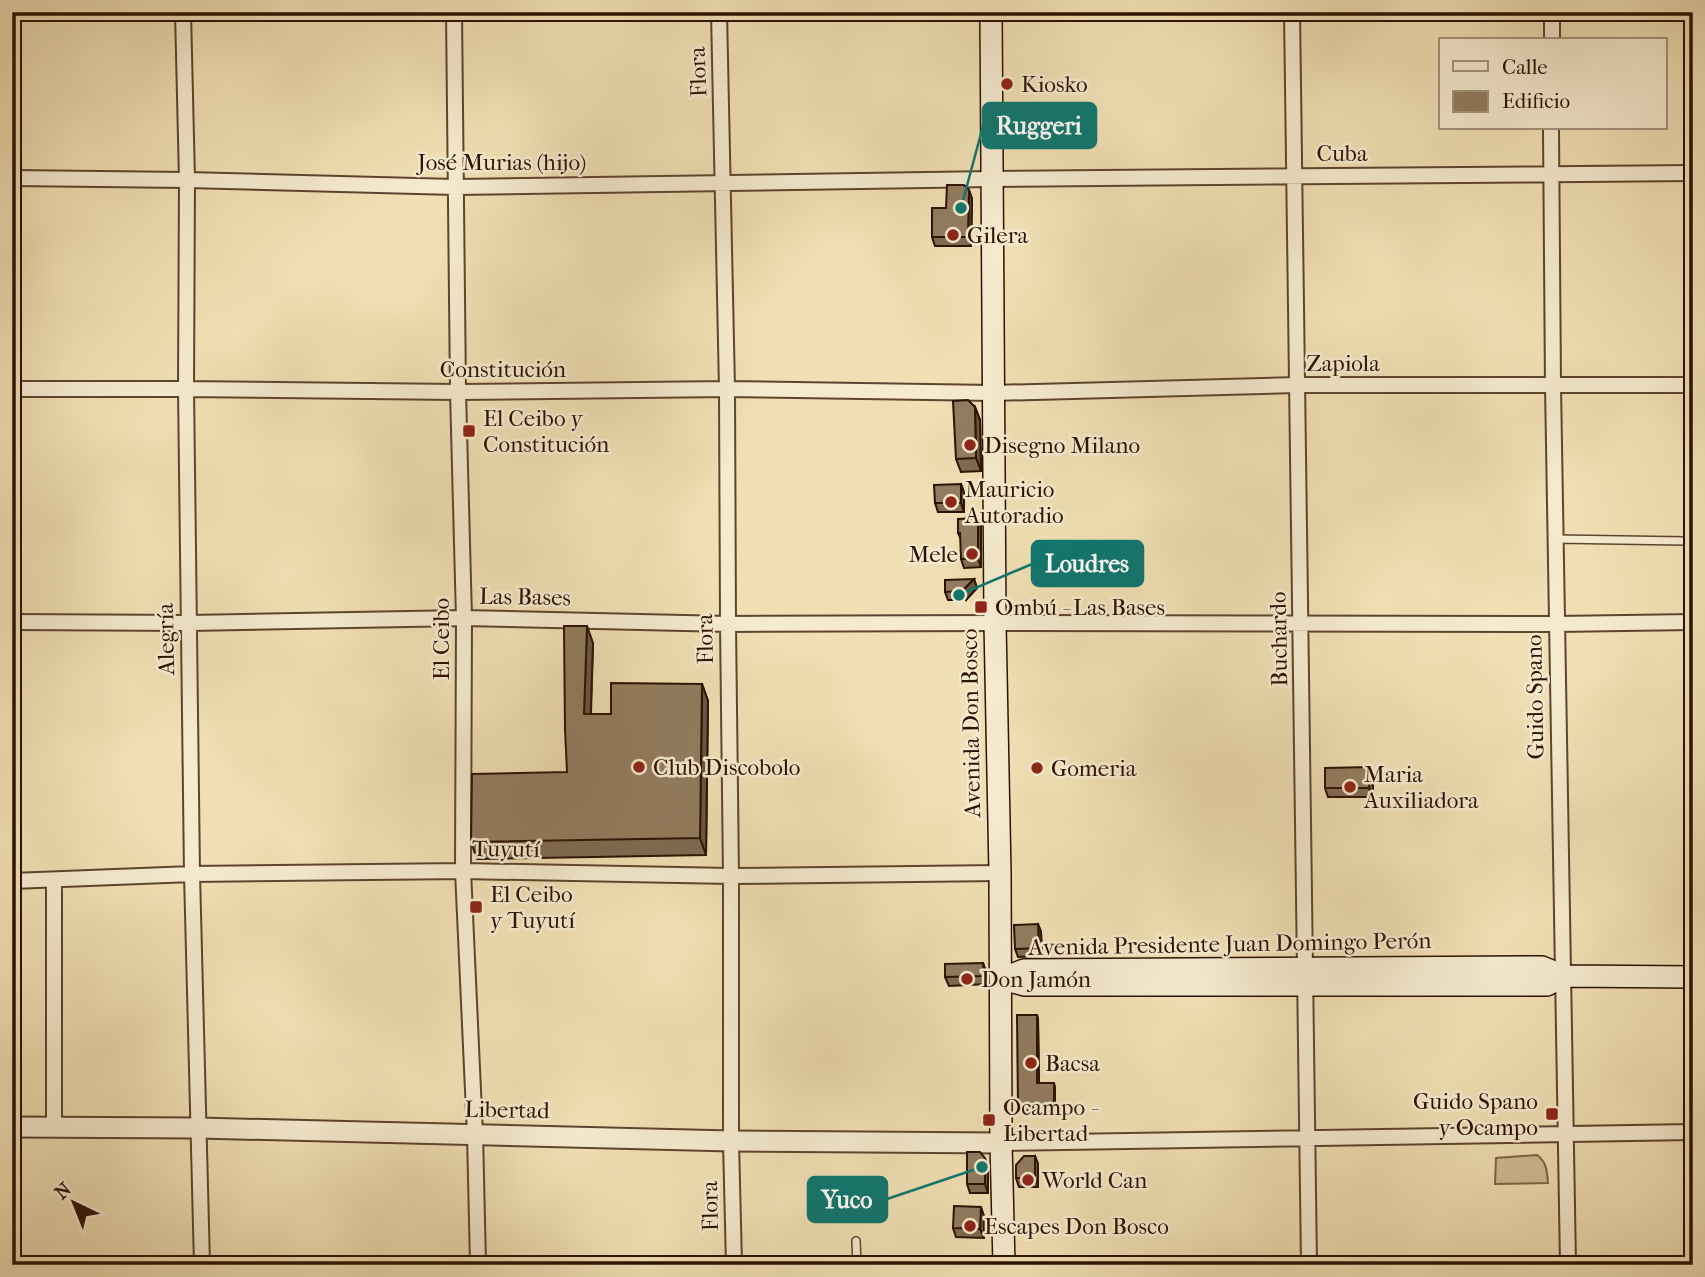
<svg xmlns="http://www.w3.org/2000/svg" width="1705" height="1277" font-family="'IM FELL French Canon',serif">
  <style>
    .green { fill: #cfbc96; stroke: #7e664c; stroke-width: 2 }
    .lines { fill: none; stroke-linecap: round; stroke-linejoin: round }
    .service-casing { stroke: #5e442e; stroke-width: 10 }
    .minor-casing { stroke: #5e442e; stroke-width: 18 }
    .tertiary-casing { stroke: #5e442e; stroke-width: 23 }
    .secondary-casing { stroke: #2d1102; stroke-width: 24 }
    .service { stroke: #f5eace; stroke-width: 7 }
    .minor { stroke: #f5eace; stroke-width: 14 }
    .tertiary { stroke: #f5eace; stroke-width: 19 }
    .secondary { stroke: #f5eace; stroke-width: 21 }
    .wall { fill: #7e6b52; stroke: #2d1102; stroke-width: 2 }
    .shaded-wall { fill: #665742; stroke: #2d1102; stroke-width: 2 }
    .building { fill: #927c5f; stroke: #2d1102; stroke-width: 2 }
    .poi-dot { fill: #8f2418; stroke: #f5eace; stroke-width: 2.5 }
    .labels { text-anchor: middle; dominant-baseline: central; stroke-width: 5; stroke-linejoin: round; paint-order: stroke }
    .street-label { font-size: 23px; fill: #2d1102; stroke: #f5eace }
    .poi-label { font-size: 23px; fill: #2d1102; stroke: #f5eace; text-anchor: start }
    .leader { fill: none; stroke: #0f766e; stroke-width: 2.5 }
    .callout-dot { fill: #0f766e; stroke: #f5eace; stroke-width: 2.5 }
    .callout { fill: #0f766e; stroke: #0f766e; stroke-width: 2.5 }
    .callout-label { font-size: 24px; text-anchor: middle; font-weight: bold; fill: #fff }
  </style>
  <rect width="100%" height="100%" fill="#f0dfb4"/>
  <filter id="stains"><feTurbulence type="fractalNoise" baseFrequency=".00286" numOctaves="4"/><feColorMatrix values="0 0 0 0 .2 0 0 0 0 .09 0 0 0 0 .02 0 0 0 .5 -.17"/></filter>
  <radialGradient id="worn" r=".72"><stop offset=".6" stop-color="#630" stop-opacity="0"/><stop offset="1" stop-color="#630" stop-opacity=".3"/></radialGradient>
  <path class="green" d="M1537,1155c10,7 10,17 11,28l-53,1 1,-26z"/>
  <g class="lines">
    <g class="service-casing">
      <path id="service" d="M1555,539l131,2
        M856,1241l1,24"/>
    </g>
    <g class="minor-casing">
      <path id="minor" d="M183,12l4,168 -1,209 6,485 10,391
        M454,12l4,380 6,226 -1,253 12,263 3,131
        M719,12l8,377 1,235 3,252v265l3,124
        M1292,12l17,1253
        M1552,40v-28
        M1551,128l2,258 15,879
        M12,178l175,2 268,7 537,-8 701,-6
        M12,389h174l272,3 269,-3 267,4 302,-8h397
        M12,622l177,1 275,-5 264,6 267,-1 561,1 137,-2
        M12,881l180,-7 271,-3 268,5 269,-3
        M54,1127v-247
        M1001,1143l692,-11"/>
    </g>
    <g class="tertiary-casing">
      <path id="tertiary" d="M12,1127l187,1 532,13 270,2"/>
    </g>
    <g class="secondary-casing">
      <path id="secondary" d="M991,12l4,611 5,250 1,270 3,122
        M1001,979l23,-9 518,-3 22,9 129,1
        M1001,979l24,6h522l17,-9"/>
    </g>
    <use href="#service" class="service"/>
    <use href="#minor" class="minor"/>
    <use href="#tertiary" class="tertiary"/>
    <use href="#secondary" class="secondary"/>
  </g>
  <path class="wall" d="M969,190l3,9 -1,47h-36l-3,-9 14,-29z
    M975,407l5,13 1,51 -20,1 -5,-13z
    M961,484l3,9v19h-26l-3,-9z
    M978,518l3,9v40l-17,1 -3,-9v-20l-3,-6z
    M974,579l3,9 -11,12h-18l-3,-8z
    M593,643l-2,71h20l91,-30 6,17 -2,154 -229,4 -6,-17 96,-70z
    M1370,767l3,9v21h-45l-3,-9z
    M1038,924l3,8 1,24 -24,1 -3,-8z
    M983,963l3,9 1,12 -38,2 -4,-9z
    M1037,1015l1,4 1,64 16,4v23h-36l-1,-4z
    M1035,1156l3,8v23h-19l-3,-9z
    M988,1167v26h-18l-3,-9z
    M984,1216v22l-28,-1 -3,-9z"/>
  <path class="shaded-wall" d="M969,190l3,9 -1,47 -3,-9z
    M975,407l5,13 1,51 -5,-13z
    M961,484l3,9v19l-3,-9z
    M978,518l3,9v40l-3,-8z
    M974,579l3,9 -11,12 -4,-9z
    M587,626l6,17 -3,88 -6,-17z
    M702,684l6,17 -2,154 -6,-17z
    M1370,767l3,9v21l-4,-9z
    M1038,924l3,8 1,24 -3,-8z
    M983,963l3,9 1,12 -3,-8z
    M1037,1015l1,4 1,68 -2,-4z
    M1054,1083l1,4v23l-1,-4z
    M1035,1156l3,8v23l-3,-9z
    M985,1158l3,9v26l-3,-9z
    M981,1207l3,9v22l-4,-9z"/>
  <path class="building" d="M947,185h17l5,5 -1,47h-36v-29h14z
    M968,400l7,7 1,51 -20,1 -3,-58z
    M961,484v19h-26l-1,-18z
    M978,518v41h-17l-1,-26h-2v-14z
    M974,579l-12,12 -17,1v-12z
    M564,626h23l-3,88h27v-31l91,1 -2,154 -229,4 1,-68 95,-2 -2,-43z
    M1370,767l-1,21h-44v-20z
    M1038,924l1,24 -24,1 -1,-24z
    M983,963l1,13 -39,1v-13z
    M1017,1015h20v68h17v23h-36z
    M967,1152h13l5,6v26h-18z
    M1024,1156h11v22h-19v-13z
    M954,1206l27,1 -1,22 -27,-1z"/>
  <g class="poi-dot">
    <circle cx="1007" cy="84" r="7"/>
    <circle cx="953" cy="235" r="7"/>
    <rect x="462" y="424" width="14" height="14" rx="3.5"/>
    <circle cx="970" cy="445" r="7"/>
    <circle cx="951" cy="502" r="7"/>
    <circle cx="972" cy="554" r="7"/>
    <rect x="974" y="600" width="14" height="14" rx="3.5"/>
    <circle cx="639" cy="767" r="7"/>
    <circle cx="1037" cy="768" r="7"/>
    <circle cx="1350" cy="787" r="7"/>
    <rect x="469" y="900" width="14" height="14" rx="3.5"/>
    <circle cx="967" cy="979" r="7"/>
    <circle cx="1031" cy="1063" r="7"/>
    <rect x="1545" y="1107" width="14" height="14" rx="3.5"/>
    <rect x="982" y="1113" width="14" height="14" rx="3.5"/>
    <circle cx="1028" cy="1180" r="7"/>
    <circle cx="970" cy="1226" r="7"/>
  </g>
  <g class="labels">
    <g class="street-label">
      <text transform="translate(698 72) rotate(-92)">Flora</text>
      <text x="1342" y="153">Cuba</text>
      <text x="502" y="162">José Murias (hijo)</text>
      <text x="1343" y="363">Zapiola</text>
      <text x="503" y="369">Constitución</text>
      <text transform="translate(525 597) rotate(1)">Las Bases</text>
      <text transform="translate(166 639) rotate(-91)">Alegría</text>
      <text transform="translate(441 639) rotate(-90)">El Ceibo</text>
      <text transform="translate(705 639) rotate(-91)">Flora</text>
      <text transform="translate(1279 639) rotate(-91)">Buchardo</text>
      <text transform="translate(1535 697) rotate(-91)">Guido Spano</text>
      <text transform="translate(971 723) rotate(-91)">Avenida Don Bosco</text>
      <text transform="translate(506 849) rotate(1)">Tuyutí</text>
      <text transform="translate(1230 944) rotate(-1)">Avenida Presidente Juan Domingo Perón</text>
      <text transform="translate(507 1110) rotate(1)">Libertad</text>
      <text transform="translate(710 1206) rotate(-91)">Flora</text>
    </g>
    <g class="poi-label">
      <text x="1021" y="84">Kiosko</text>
      <text x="967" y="235">Gilera</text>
      <text x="483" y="418">El Ceibo y<tspan x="483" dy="26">Constitución</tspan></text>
      <text x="984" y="445">Disegno Milano</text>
      <text x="965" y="489">Mauricio<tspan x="965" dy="26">Autoradio</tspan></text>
      <text x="958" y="554" text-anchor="end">Mele</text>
      <text x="995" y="607">Ombú - Las Bases</text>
      <text x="653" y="767">Club Discobolo</text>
      <text x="1051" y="768">Gomeria</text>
      <text x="1364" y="774">Maria<tspan x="1364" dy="26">Auxiliadora</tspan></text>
      <text x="490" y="894">El Ceibo<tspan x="490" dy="26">y Tuyutí</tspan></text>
      <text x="981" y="979">Don Jamón</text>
      <text x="1045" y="1063">Bacsa</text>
      <text x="1538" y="1101" text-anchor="end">Guido Spano<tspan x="1538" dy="26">y Ocampo</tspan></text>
      <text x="1003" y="1107">Ocampo -<tspan x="1003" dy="26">Libertad</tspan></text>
      <text x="1042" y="1180">World Can</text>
      <text x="984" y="1226">Escapes Don Bosco</text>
    </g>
  </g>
  <path class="leader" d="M961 208L983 126M959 595L1032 564M982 1167L887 1199"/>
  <g class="callout-dot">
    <circle cx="961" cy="208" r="7"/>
    <circle cx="959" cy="595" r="7"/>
    <circle cx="982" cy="1167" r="7"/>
  </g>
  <g class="callout">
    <rect x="983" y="103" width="113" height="45" rx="7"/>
    <rect x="1032" y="541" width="111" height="45" rx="7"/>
    <rect x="808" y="1177" width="79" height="45" rx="7"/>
  </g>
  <g class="callout-label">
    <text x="1039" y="134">Ruggeri</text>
    <text x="1087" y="572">Loudres</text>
    <text x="847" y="1208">Yuco</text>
  </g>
  <rect width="1705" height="1277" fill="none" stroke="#f0dfb4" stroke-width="42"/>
  <rect x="14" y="14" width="1677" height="1249" fill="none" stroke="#2d1102" stroke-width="3.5"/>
  <rect x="21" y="21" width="1663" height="1235" fill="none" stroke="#2d1102" stroke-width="2"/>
  <rect x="1439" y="38" width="228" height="91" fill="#f5eace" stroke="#a5937c" stroke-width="2"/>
  <rect x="1453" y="61" width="35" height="10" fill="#f5eace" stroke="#a5937c" stroke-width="2"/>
  <text x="1502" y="74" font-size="21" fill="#2d1102">Calle</text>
  <rect x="1453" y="91" width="35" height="21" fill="#927c5f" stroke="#a5937c" stroke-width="2"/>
  <text x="1502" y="108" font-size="21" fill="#2d1102">Edificio</text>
  <g transform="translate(74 1203) rotate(317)" stroke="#f5eace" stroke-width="5" paint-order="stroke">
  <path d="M0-5L12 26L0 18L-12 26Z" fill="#2d1102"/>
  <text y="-10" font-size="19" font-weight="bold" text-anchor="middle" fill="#2d1102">N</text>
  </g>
  <rect width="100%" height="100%" filter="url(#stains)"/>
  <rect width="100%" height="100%" fill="url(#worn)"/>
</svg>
